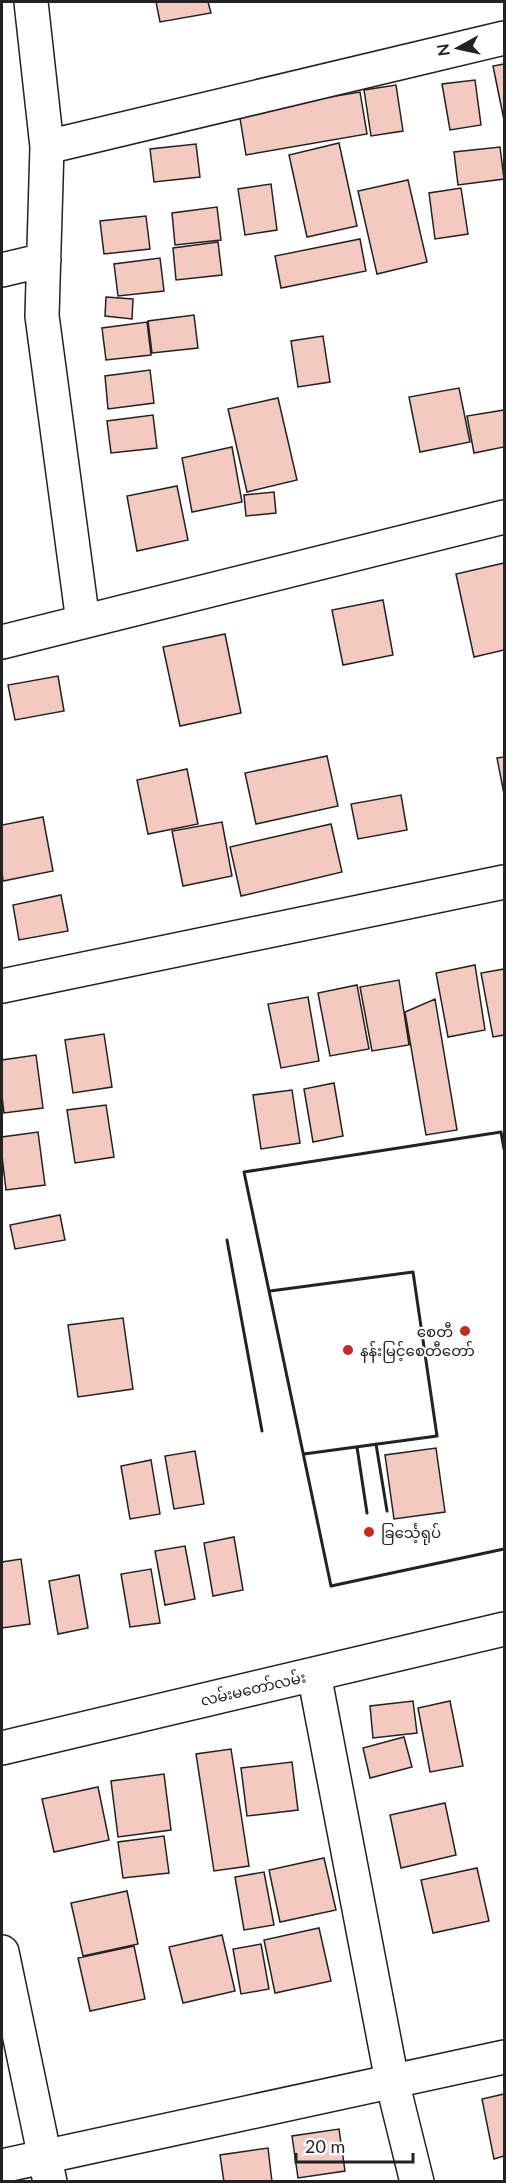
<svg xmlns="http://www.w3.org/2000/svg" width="506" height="2183" font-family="Lato,'Noto Sans Myanmar',sans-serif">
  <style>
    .building { fill: #f3c9c0; stroke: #222; stroke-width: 1.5 }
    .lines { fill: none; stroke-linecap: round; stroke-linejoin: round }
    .street-casing { stroke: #222; stroke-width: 36 }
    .street { stroke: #fff; stroke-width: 33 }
    .wall { stroke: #222; stroke-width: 3 }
    .poi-dot { fill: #c62828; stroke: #fff; stroke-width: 2 }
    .labels { text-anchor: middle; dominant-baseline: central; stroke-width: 4.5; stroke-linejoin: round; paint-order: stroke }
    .poi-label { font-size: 15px; fill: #222; stroke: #fff; text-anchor: start }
    .street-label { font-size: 15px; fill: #222; stroke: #fff }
  </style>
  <rect width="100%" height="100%" fill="#fff"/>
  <path class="building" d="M156,2h52l3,11 -51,9z
    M504,64v56l-11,-54z
    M475,80l6,45 -31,5 -8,-46z
    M396,85l7,46 -32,5 -7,-46z
    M360,92l7,42 -121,21 -7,-43z
    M339,143l18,83 -50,11 -18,-82z
    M196,144l4,33 -46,5 -4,-33z
    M500,147l4,32 -46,6 -4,-33z
    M408,180l19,82 -50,12 -19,-83z
    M271,184l6,46 -32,5 -7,-46z
    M461,188l7,46 -33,5 -6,-46z
    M217,207l4,33 -46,5 -3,-32z
    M146,216l4,33 -46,5 -4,-33z
    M360,239l6,32 -85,17 -6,-32z
    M218,242l4,33 -46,5 -3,-32z
    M160,258l4,33 -46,5 -4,-32z
    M106,297l27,2 -1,20 -27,-3z
    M194,315l4,33 -46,5 -4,-32z
    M147,322l4,33 -45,5 -4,-32z
    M323,336l7,46 -32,5 -7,-46z
    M150,370l4,33 -46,6 -3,-33z
    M459,388l11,54 -50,10 -11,-55z
    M278,398l19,82 -50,12 -19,-83z
    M504,410v37l-30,6 -7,-37z
    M153,415l4,33 -46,5 -4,-32z
    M232,447l10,55 -50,10 -10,-54z
    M177,486l11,54 -51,11 -10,-55z
    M274,492l2,21 -30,3 -2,-21z
    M504,563v87l-30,7 -18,-83z
    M383,600l10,55 -50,10 -11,-55z
    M225,634l16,79 -61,13 -17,-79z
    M58,676l6,35 -49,9 -7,-35z
    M327,756l11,50 -82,18 -11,-51z
    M504,757v37l-7,-36z
    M187,769l11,55 -50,10 -11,-54z
    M401,795l6,35 -49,9 -7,-35z
    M43,817l10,54 -50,10 -1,-9v-47z
    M222,822l10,54 -49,10 -11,-55z
    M331,824l11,48 -101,24 -11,-49z
    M61,895l7,36 -49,9 -6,-35z
    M475,965l10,65 -37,7 -12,-64z
    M504,969v66l-11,2 -12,-64z
    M399,980l10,65 -37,6 -12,-64z
    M357,985l12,64 -39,7 -12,-63z
    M308,997l11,64 -38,7 -13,-64z
    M435,999l22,131 -31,5 -21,-123z
    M104,1034l8,53 -39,6 -8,-53z
    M36,1055l7,53 -39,5 -2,-17v-36z
    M334,1083l9,53 -30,6 -9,-53z
    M292,1090l8,53 -39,6 -8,-54z
    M106,1105l8,52 -39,6 -8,-53z
    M38,1132l7,53 -39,5 -4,-34v-19z
    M60,1215l5,25 -50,9 -5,-24z
    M123,1318l10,71 -55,8 -10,-72z
    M436,1448l9,64 -51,7 -9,-64z
    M195,1451l9,53 -30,5 -9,-53z
    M151,1460l9,54 -30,5 -9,-53z
    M234,1537l9,53 -30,6 -9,-53z
    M185,1546l10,53 -30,6 -10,-54z
    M21,1559l9,65 -28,4v-66z
    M151,1569l9,54 -30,4 -9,-53z
    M79,1575l9,53 -30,6 -9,-53z
    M413,1701l4,32 -44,5 -3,-32z
    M450,1701l13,65 -33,6 -12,-64z
    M404,1737l8,30 -42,11 -7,-30z
    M231,1749l18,117 -35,5 -18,-117z
    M292,1762l6,48 -51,6 -6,-48z
    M164,1774l7,56 -53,7 -7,-56z
    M98,1787l11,53 -55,12 -12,-53z
    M445,1803l11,52 -55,13 -11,-53z
    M164,1836l5,37 -46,5 -5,-36z
    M324,1858l12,52 -56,12 -11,-52z
    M477,1868l12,53 -56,12 -12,-53z
    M264,1872l10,53 -30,5 -9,-53z
    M127,1891l11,53 -55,12 -12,-53z
    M319,1928l12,53 -56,12 -11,-53z
    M222,1935l13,56 -52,12 -14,-56z
    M261,1944l8,45 -28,5 -8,-45z
    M134,1946l11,53 -55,12 -12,-53z
    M504,2094v62l-10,3 -12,-60z
    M339,2129l6,42 -47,7 -6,-42z
    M268,2148l4,34h-48l-4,-27z"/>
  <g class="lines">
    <g class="street-casing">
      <path id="street" d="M31,2l16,145 -5,169 41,306
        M47,147l457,-109
        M2,270l42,-10
        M2,642l502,-125
        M2,986l502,-104
        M314,1674l78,407 25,101
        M2,1748l502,-119
        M2,1952l48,230
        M2,2166l502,-109"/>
    </g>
    <use href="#street" class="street"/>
    <path class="wall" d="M504,1149l-3,-17 -257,40 87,414 173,-37
      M227,1240l35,191
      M270,1291l143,-19 24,164 -133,18
      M376,1444l11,67
      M357,1447l10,66"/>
  </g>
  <g class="poi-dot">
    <circle cx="465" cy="1331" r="6"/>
    <circle cx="348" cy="1350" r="6"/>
    <circle cx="369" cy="1532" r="6"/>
  </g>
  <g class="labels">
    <g class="poi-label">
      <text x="453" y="1331" text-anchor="end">စေတီ</text>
      <text x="360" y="1350">နန်းမြင့်စေတီတော်</text>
      <text x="381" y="1532">ခြင်္သေ့ရုပ်</text>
    </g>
    <g class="street-label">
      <text transform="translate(253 1688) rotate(-13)">လမ်းမတော်လမ်း</text>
    </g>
  </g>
  <rect width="506" height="2183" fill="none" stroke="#222222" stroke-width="6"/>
  <g transform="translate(458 48) rotate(262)" stroke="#ffffff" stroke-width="4.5" paint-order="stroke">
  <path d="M0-4.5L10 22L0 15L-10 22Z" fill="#222222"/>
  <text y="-9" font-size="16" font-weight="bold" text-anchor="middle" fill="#222222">N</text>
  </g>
  <path d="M296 2153v9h117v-9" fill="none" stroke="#222222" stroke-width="3"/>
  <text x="305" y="2153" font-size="18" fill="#222222" stroke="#ffffff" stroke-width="4.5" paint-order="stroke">20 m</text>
</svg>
